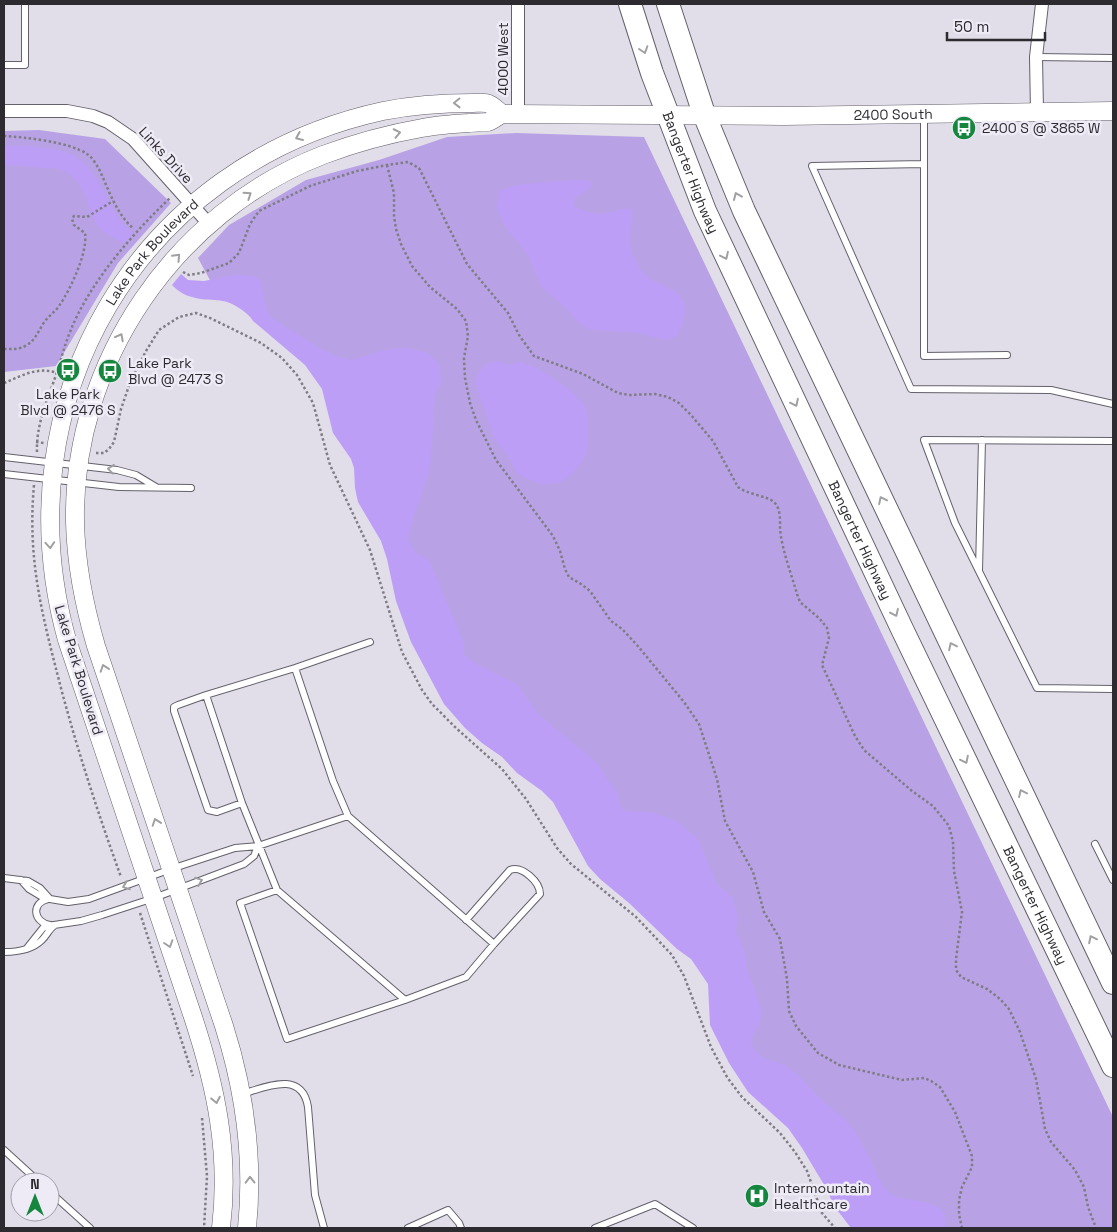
<svg xmlns="http://www.w3.org/2000/svg" width="1117" height="1232" font-family="'Space Grotesk',sans-serif">
  <style>
    .green { fill: #b8a1e5 }
    .water { fill: #bd9ef7 }
    .lines { fill: none; stroke-linecap: round; stroke-linejoin: round }
    .lane-casing { stroke: #64616b; stroke-width: 8 }
    .street-casing { stroke: #64616b; stroke-width: 14 }
    .secondary-casing { stroke: #64616b; stroke-width: 19 }
    .highway-casing { stroke: #64616b; stroke-width: 24 }
    .path { stroke: #7f7c84; stroke-width: 2.5; stroke-dasharray: 2.5 2.5; stroke-linecap: butt }
    .lane { stroke: #fff; stroke-width: 6 }
    .street { stroke: #fff; stroke-width: 12 }
    .secondary { stroke: #fff; stroke-width: 18 }
    .highway { stroke: #fff; stroke-width: 22 }
    .oneway { stroke: #a0a0a2 }
    .labels { text-anchor: middle; dominant-baseline: central; stroke-width: 5; stroke-linejoin: round; paint-order: stroke }
    .street-label { font-size: 14px; fill: #2d2b30; stroke: #eeebf6 }
    .poi-label { font-size: 14px; fill: #2d2b30; stroke: #eeebf6; text-anchor: start }
  </style>
  <rect width="100%" height="100%" fill="#e1dde9"/>
  <path class="green" d="M39,130l66,9 66,64 -53,60 -62,103 -52,6v-241z
    M516,133l128,4 469,980v111h-249l-97,-147 -66,-130 -248,-276 -129,-311 -113,-82 -13,-24 31,-33 77,-45 73,-20 68,-23z"/>
  <path class="water" d="M4,146c19,-1 60,1 75,13 9,7 16,17 22,27 9,18 16,34 32,47l-9,11c-9,-8 -17,-7 -25,-17 -9,-9 -9,-21 -14,-32 -5,-11 -14,-24 -27,-26 -5,-2 -10,-1 -15,-1 -14,-1 -26,-4 -39,-2z
    M580,180l9,1 3,2 -1,4 -17,12v7c10,7 26,10 38,6 7,-1 13,-5 20,-3 1,11 -3,26 -2,35 1,8 7,20 11,26 6,8 17,13 26,17 24,11 20,29 10,49l-10,4 -27,-7 -44,-3 -9,-2 -9,-6 -9,-11 -28,-25 -11,-28 -25,-32 -8,-18 2,-17c11,-8 65,-10 81,-11z
    M181,274l7,6 16,1 30,-6 19,1 7,3 7,31 5,8 49,31 18,8 13,3 38,-11 17,-1 18,4 9,6 6,9 1,15 -6,12 -2,17 1,9 -4,49 -18,53 -4,18 8,13 13,7 35,83v11l7,7 47,24 20,29 59,49 20,30 4,14 4,4 27,1 26,10 21,18 17,43 17,15 5,20 -2,14 10,24v10l15,42v12l-8,15 -2,8c12,24 26,13 42,28 11,9 19,20 30,30 8,7 18,14 25,22 9,10 16,25 22,36 7,12 9,28 22,35 17,11 59,1 53,34h-94l-17,-22 -8,-18 -24,-40 -14,-20 -40,-36 -19,-29 -19,-38 -2,-41 -17,-25 -14,-10 -48,-46 -29,-24 -12,-13 -35,-64 -11,-11 -25,-18 -15,-16 -20,-14 -17,-15 -21,-24 -33,-62 -15,-41 -9,-42 -6,-18 -23,-39 -3,-14 -1,-20 -3,-9 -18,-26 -11,-44 -17,-24 -52,-44c-3,-5 -7,-8 -11,-11 -20,-15 -30,-7 -50,-13 -8,-2 -14,-6 -20,-12z
    M497,361l11,4 14,-3 17,7 31,21 15,16 3,14 -1,33 -8,13 -12,12 -8,5 -17,1 -17,-6 -7,-4 -11,-20 -13,-16 -19,-56c3,-13 9,-18 22,-21z"/>
  <g class="lines">
    <g class="lane-casing">
      <path id="lane" d="M1036,57l77,1
        M4,65h21v-61
        M924,114v242l83,-1
        M924,164l-112,2 99,223 140,1 62,14
        M1113,441l-189,-1 31,83 82,165 76,1
        M4,457l113,13 19,5 20,12
        M4,474l115,13 72,1
        M979,571l3,-131
        M295,668l-89,27 36,108 35,87 128,110 61,-23 28,-33 -146,-128 -15,-35 -38,-113 75,-26
        M206,695l-28,10 -4,2v4l34,99 9,2 25,-9
        M1095,844l18,36
        M4,878l24,3 12,7 9,10
        M21,880l8,9 15,9 24,4 21,-3 82,-30 64,-21 23,-2 90,-30
        M277,890l-37,13 47,136 118,-39
        M48,899c-17,4 -15,23 2,26
        M466,920l44,-50c12,-5 30,12 30,24l-46,50
        M27,948l16,-20 4,-2 34,-5 21,-6 52,-17 90,-34 10,-8 4,-10
        M4,952c13,0 28,-2 38,-12 5,-5 7,-11 13,-15
        M242,1094c24,-7 60,-24 66,13l7,88 9,33
        M4,1150l35,32
        M50,1192l40,36
        M408,1228l40,-18 11,13 2,5
        M595,1228l60,-24 38,24"/>
    </g>
    <g class="street-casing">
      <path id="street" d="M4,111h63l26,5 15,6 25,17 76,85
        M1037,111l-1,-54 6,-53
        M518,114v-110"/>
    </g>
    <g class="secondary-casing">
      <g id="secondary">
        <path id="s1" d="M221,1228c9,-75 -5,-141 -28,-211l-126,-377c-67,-240 72,-476 316,-529 30,-6 60,-8 90,-8 5,0 12,-1 16,1 5,2 9,7 13,10"/>
        <path id="s2" d="M247,1228c7,-69 -2,-136 -23,-202l-128,-380c-12,-41 -20,-81 -21,-124 -3,-159 100,-310 248,-367 32,-12 65,-21 99,-27 15,-3 31,-4 47,-5 6,-1 13,0 19,-1 5,-2 10,-6 14,-8l281,2 330,-5"/>
      </g>
    </g>
    <g class="highway-casing">
      <g id="highway">
        <path id="s3" d="M630,4l22,69 53,138 198,420 210,435"/>
        <path d="M668,4l36,110 40,97 369,772"/>
      </g>
    </g>
    <path class="path" d="M4,136c20,1 66,6 83,18 5,3 9,10 12,15 10,21 17,45 35,60
      M387,165l7,28v23l2,13 5,15 11,22 18,21 27,22 9,12 2,15 -4,22 1,20 5,25 6,17 20,40 57,76 7,15 5,18 4,8 12,7 9,7 21,30 11,8 15,16 47,57 15,22 18,55 8,42 28,51 11,40 16,27 7,40 2,32 7,15 22,27 21,12 63,15 22,-2 7,3 9,6 15,25 17,44v11l-10,20 -3,13v14l3,14
      M183,272l6,3 12,-2 28,-10 10,-10 11,-29 9,-13 51,-25 47,-15 30,-6 21,-3 11,6 48,96 41,49 11,22 15,21 49,18 35,19 11,2 26,-1 13,3 11,6 12,12 22,26 25,46c9,7 29,9 36,15 7,7 6,18 6,27 2,21 11,44 17,65l3,8 20,17 7,9 2,10 -7,27 33,71 9,14 48,41 21,15 16,20 4,16 1,29 8,41 -6,47v11l5,7 26,12 13,10 9,10 11,23 16,47 9,50 6,13 24,28 9,17 4,20 8,21
      M4,349c8,0 15,1 23,-4 8,-5 11,-13 16,-21 4,-7 11,-11 16,-18 11,-16 29,-53 26,-73l-11,-8 -2,-6 2,-3 13,1 26,-16
      M4,383c17,-7 34,-17 53,-10
      M36,442l8,1
      M37,452c-1,-27 10,-51 19,-77 5,-14 8,-29 14,-43 19,-49 63,-99 100,-134
      M96,453h8l5,-4 5,-7 7,-33 10,-29 15,-29 13,-21 20,-13 17,-4 14,5 51,25 21,15 15,17 16,28 17,62 40,85 32,102 20,38 10,14 24,24 46,41 24,30 31,49 14,16 65,53 36,38 12,21 27,71 16,30 15,20 38,36 15,19 12,19 15,42 13,15
      M34,485c-7,77 9,133 28,207 17,63 37,124 59,185
      M140,913l53,163
      M202,1118l5,58 -3,52"/>
    <use href="#lane" class="lane"/>
    <use href="#street" class="street"/>
    <use href="#secondary" class="secondary"/>
    <use href="#highway" class="highway"/>
  </g>
  <defs><path id="oneway-chevron" d="M-2-3.5L2.5 0L-2 3.5" fill="none" stroke-width="1.6" stroke-linecap="round" stroke-linejoin="round" transform="scale(1.25)"/></defs>
  <g class="oneway">
    <use href="#oneway-chevron" transform="translate(644 50) rotate(72)"/>
    <use href="#oneway-chevron" transform="translate(457 103) rotate(179)"/>
    <use href="#oneway-chevron" transform="translate(397 133) rotate(-12)"/>
    <use href="#oneway-chevron" transform="translate(299 137) rotate(157)"/>
    <use href="#oneway-chevron" transform="translate(248 195) rotate(-34)"/>
    <use href="#oneway-chevron" transform="translate(737 196) rotate(-113)"/>
    <use href="#oneway-chevron" transform="translate(725 256) rotate(65)"/>
    <use href="#oneway-chevron" transform="translate(177 257) rotate(-47)"/>
    <use href="#oneway-chevron" transform="translate(120 337) rotate(-62)"/>
    <use href="#oneway-chevron" transform="translate(795 403) rotate(64)"/>
    <use href="#oneway-chevron" transform="translate(111 469) rotate(-173)"/>
    <use href="#oneway-chevron" transform="translate(882 500) rotate(-116)"/>
    <use href="#oneway-chevron" transform="translate(50 545) rotate(86)"/>
    <use href="#oneway-chevron" transform="translate(895 613) rotate(65)"/>
    <use href="#oneway-chevron" transform="translate(952 646) rotate(-116)"/>
    <use href="#oneway-chevron" transform="translate(104 668) rotate(-109)"/>
    <use href="#oneway-chevron" transform="translate(965 760) rotate(64)"/>
    <use href="#oneway-chevron" transform="translate(1022 793) rotate(-115)"/>
    <use href="#oneway-chevron" transform="translate(156 822) rotate(-109)"/>
    <use href="#oneway-chevron" transform="translate(199 881) rotate(-21)"/>
    <use href="#oneway-chevron" transform="translate(126 886) rotate(159)"/>
    <use href="#oneway-chevron" transform="translate(1092 939) rotate(-116)"/>
    <use href="#oneway-chevron" transform="translate(169 944) rotate(72)"/>
    <use href="#oneway-chevron" transform="translate(216 1100) rotate(79)"/>
    <use href="#oneway-chevron" transform="translate(250 1180) rotate(-91)"/>
  </g>
  <defs>
    <g id="bus-disc" transform="scale(1.25)"><circle r="9.5" fill="#15863e" stroke="#eeebf6"/><path d="M-5-6H5V4H4V6H2V4H-2V6H-4V4H-5ZM-3.5-4V0h7V-4ZM-3.5 1.2v1.5H-2V1.2ZM2 1.2v1.5H3.5V1.2Z" fill="#fff"/></g>
    <g id="hospital-disc" transform="scale(1.25)"><circle r="9.5" fill="#15863e" stroke="#eeebf6"/><path d="M-5-5h3v3.5h4V-5h3V5h-3V1.5h-4V5h-3Z" fill="#fff"/></g>
  </defs>
  <g fill-rule="evenodd">
    <use href="#bus-disc" x="964" y="128"/>
    <use href="#bus-disc" x="68" y="370"/>
    <use href="#bus-disc" x="110" y="371"/>
    <use href="#hospital-disc" x="757" y="1196"/>
  </g>
  <g class="labels">
    <g class="street-label">
      <text transform="translate(503 59) rotate(-90)">4000 West</text>
      <text stroke="none"><textPath href="#s2" startOffset="1779">2400 South</textPath></text>
      <text transform="translate(166 155) rotate(47)">Links Drive</text>
      <text stroke="none"><textPath href="#s3" startOffset="179">Bangerter Highway</textPath></text>
      <text stroke="none"><textPath href="#s1" startOffset="1028">Lake Park Boulevard</textPath></text>
      <text stroke="none"><textPath href="#s3" startOffset="584">Bangerter Highway</textPath></text>
      <text transform="translate(79 670) rotate(73)">Lake Park Boulevard</text>
      <text stroke="none"><textPath href="#s3" startOffset="989">Bangerter Highway</textPath></text>
    </g>
    <g class="poi-label">
      <text x="982" y="128">2400 S @ 3865 W</text>
      <text x="128" y="363">Lake Park<tspan x="128" dy="16">Blvd @ 2473 S</tspan></text>
      <text x="68" y="394" text-anchor="middle">Lake Park<tspan x="68" dy="16">Blvd @ 2476 S</tspan></text>
      <text x="774" y="1188">Intermountain<tspan x="774" dy="16">Healthcare</tspan></text>
    </g>
  </g>
  <rect width="1117" height="1232" fill="none" stroke="#2d2b30" stroke-width="10"/>
  <g transform="translate(35 1197)"><circle r="24" fill="#eeebf6" stroke="#a19ea7"/>
  <path d="M0-4L9 19L0 12L-9 19Z" fill="#15863e"/>
  <text y="-8" font-size="14" font-weight="bold" text-anchor="middle" fill="#2d2b30">N</text>
  </g>
  <path d="M947 32v8h98v-8" fill="none" stroke="#2d2b30" stroke-width="2.5"/>
  <text x="954" y="32" font-size="15" fill="#2d2b30" stroke="#eeebf6" stroke-width="4" paint-order="stroke">50 m</text>
</svg>
